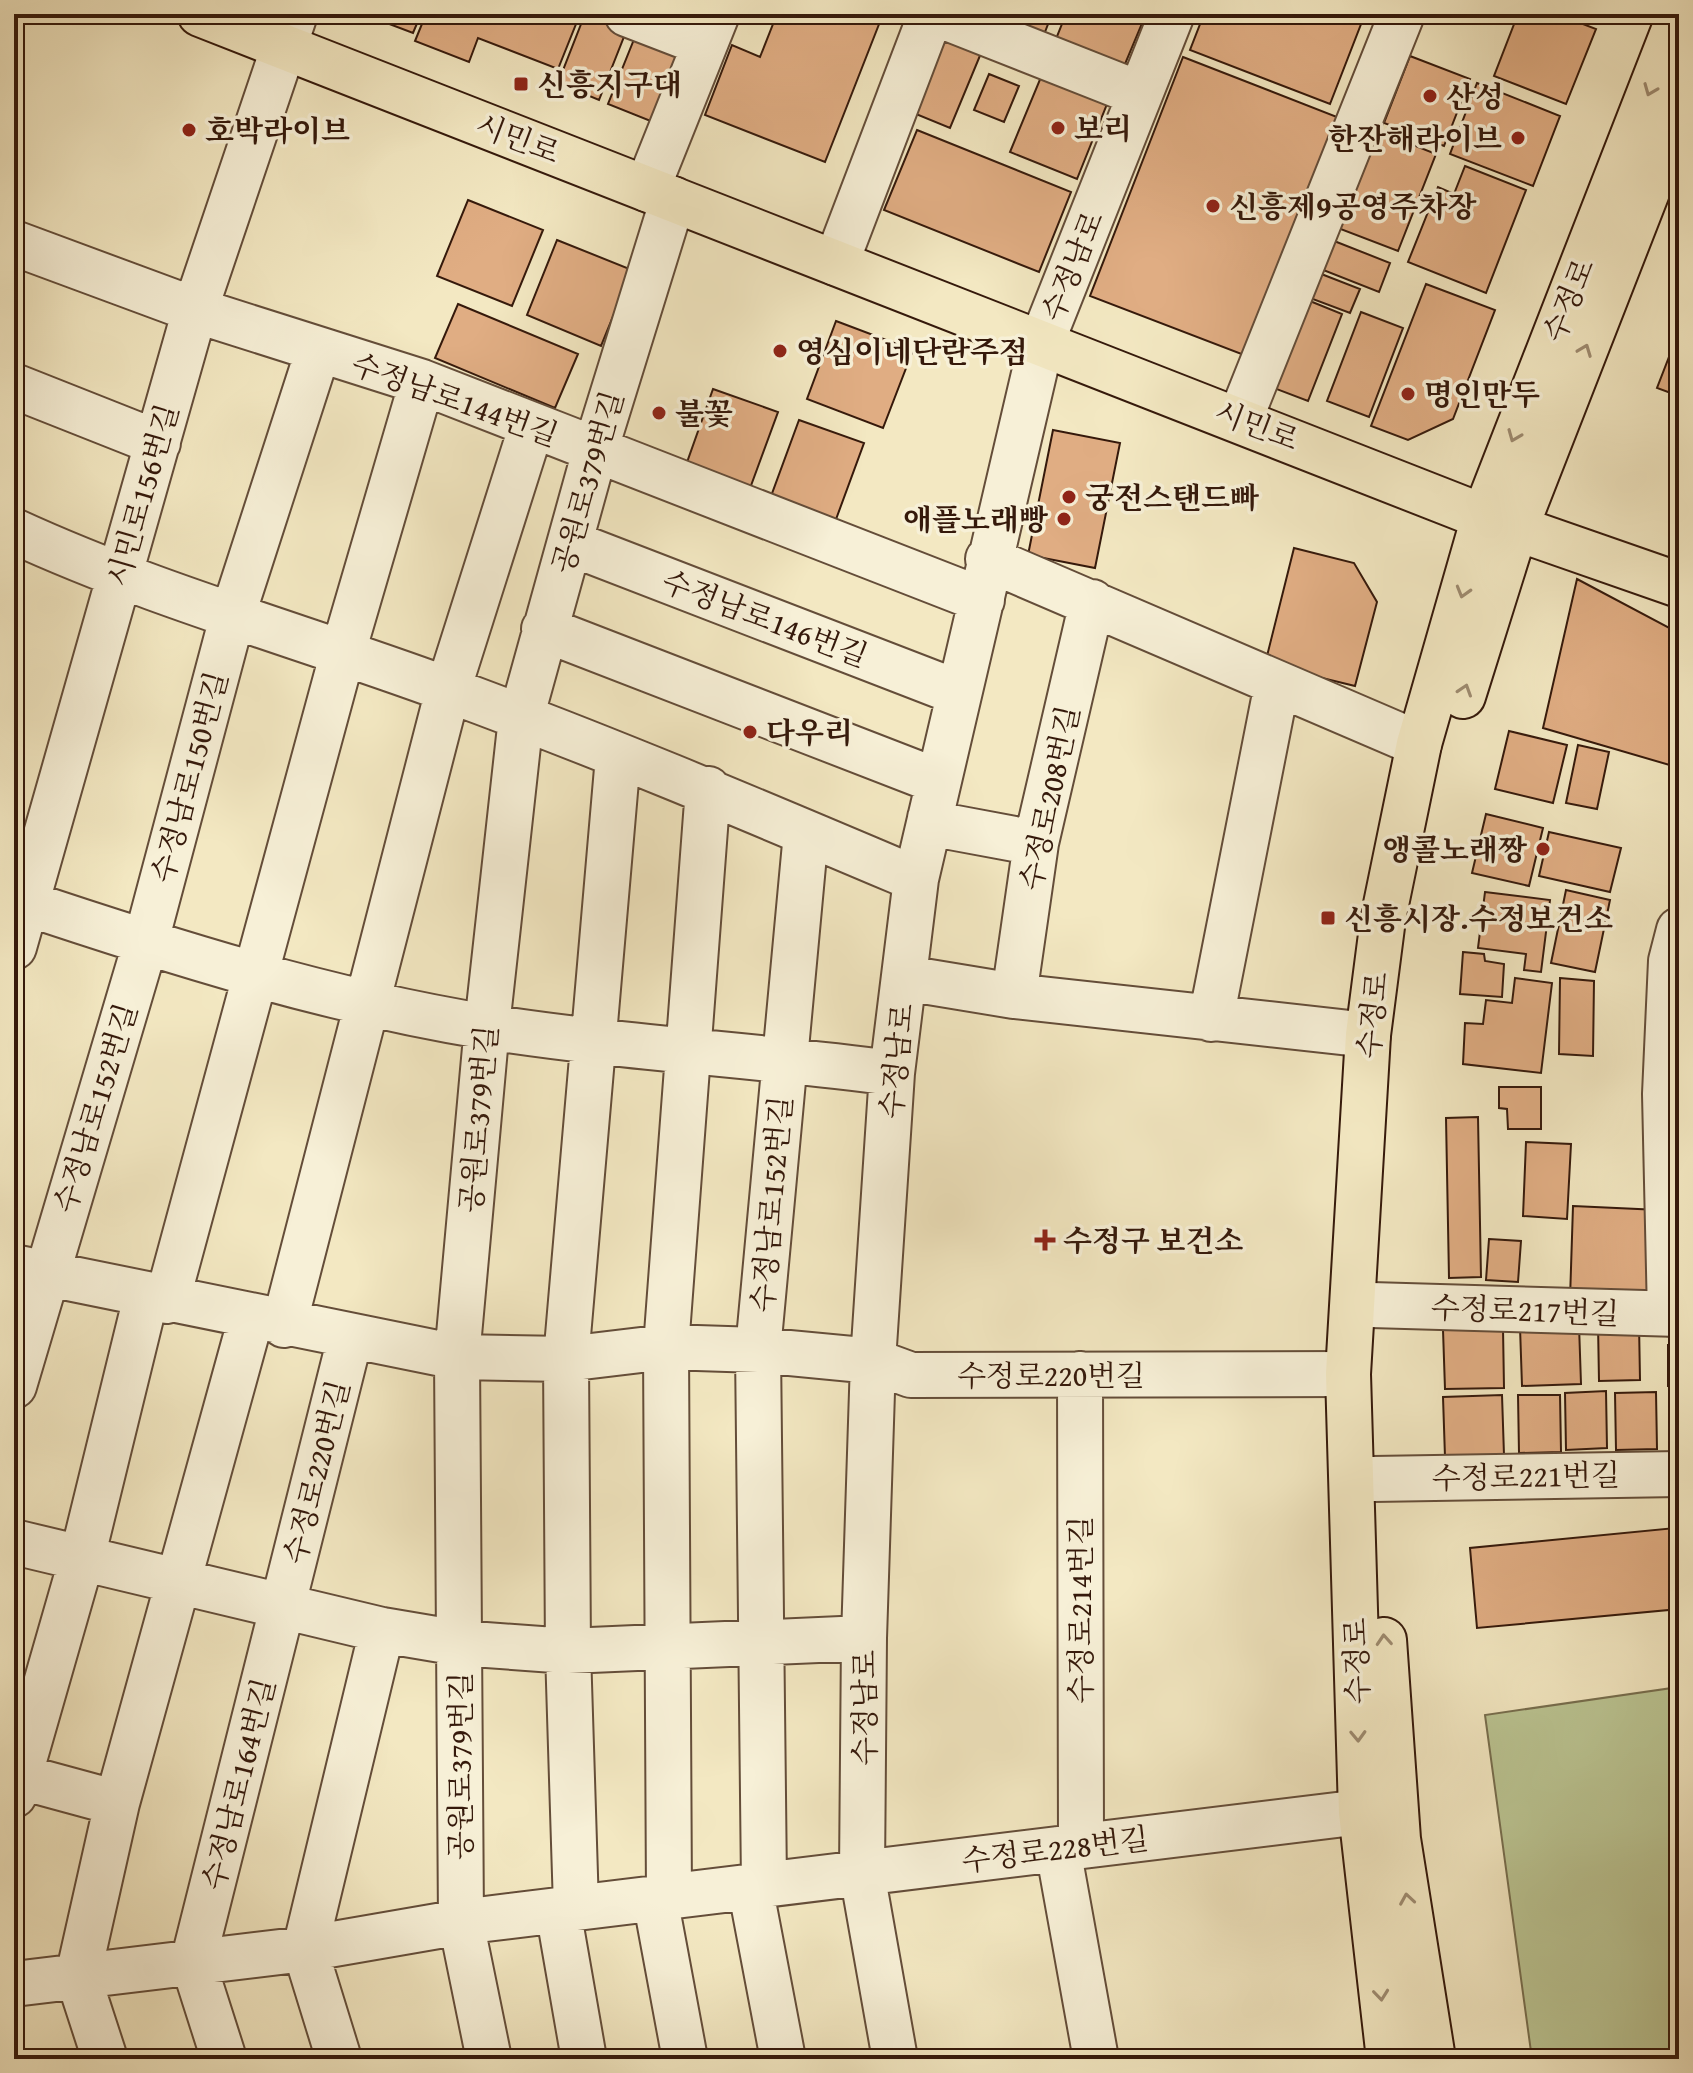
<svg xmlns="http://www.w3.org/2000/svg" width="1693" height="2073" font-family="'Gentium Book Plus','Noto Serif KR',serif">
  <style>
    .green { fill: #bbc593; stroke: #786f4f; stroke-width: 2 }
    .building { fill: #e0ad83; stroke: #35190b; stroke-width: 2 }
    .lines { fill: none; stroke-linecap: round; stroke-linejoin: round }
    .minor-casing { stroke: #644d39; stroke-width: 48 }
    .major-casing { stroke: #35190b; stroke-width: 48 }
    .minor { stroke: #f7f0d7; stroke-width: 44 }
    .major { stroke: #f3e8c2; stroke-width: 44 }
    .oneway { stroke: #9e8b70 }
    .poi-dot { fill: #8f2418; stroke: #f7f0d7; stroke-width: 3 }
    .labels { text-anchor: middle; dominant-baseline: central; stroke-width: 7; stroke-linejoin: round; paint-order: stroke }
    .poi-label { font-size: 30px; font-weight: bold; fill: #35190b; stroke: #f7f0d7; text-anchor: start }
    .street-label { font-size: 30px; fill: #35190b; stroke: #f7f0d7 }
  </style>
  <rect width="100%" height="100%" fill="#f3e8c2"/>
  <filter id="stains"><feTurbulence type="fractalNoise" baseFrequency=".0025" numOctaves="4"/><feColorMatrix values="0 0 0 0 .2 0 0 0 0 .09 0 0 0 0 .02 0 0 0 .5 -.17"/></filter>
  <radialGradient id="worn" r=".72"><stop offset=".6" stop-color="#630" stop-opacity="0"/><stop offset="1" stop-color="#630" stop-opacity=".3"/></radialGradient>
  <path class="green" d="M1679,1687v372h-147l-47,-344z"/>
  <path class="building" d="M363,14h58l-8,19z
    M426,14h138l14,5 -20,50 -80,-31 -9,24 -54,-21z
    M585,14h19l25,10 -30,76 -41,-17z
    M777,14h106l-58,148 -120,-47 27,-70 28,12z
    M983,14h69l-9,23z
    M1066,14h80l-26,62 -68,-27z
    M1204,14h147l12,5 -33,85 -140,-54z
    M1518,14h39l39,15 -30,75 -72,-28z
    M1576,14h26l-3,9z
    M639,27l44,17 -30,78 -45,-18z
    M955,34l29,12 -34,82 -39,-16 29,-72z
    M1410,56l60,23 -26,67 -60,-23z
    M1183,57l154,60 -93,238 -154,-59z
    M989,74l30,12 -15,36 -30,-12z
    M1041,77l66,27 -30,75 -67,-27z
    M1477,83l83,33 -27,70 -83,-32z
    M1368,127l68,27 -38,97 -68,-26z
    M917,130l154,62 -32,80 -155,-62z
    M1465,166l61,24 -40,103 -78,-31 30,-75 16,7z
    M468,200l75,30 -31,76 -75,-30z
    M1324,237l66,26 -11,29 -66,-26z
    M557,240l75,30 -31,76 -74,-31z
    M1311,270l49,19 -10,24 -48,-18z
    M1426,284l69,26 -42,109 -45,21 -37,-14z
    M1300,297l42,17 -34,87 -42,-16z
    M458,304l120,50 -23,54 -120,-50z
    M1361,312l42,16 -34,89 -42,-16z
    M836,321l77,29 -30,78 -76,-29z
    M1679,331v65l-22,-8z
    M713,389l65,23 -29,79 -64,-23z
    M799,420l65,23 -29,79 -65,-23z
    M1053,430l67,13 -25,125 -67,-13z
    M1294,548l60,15 23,39 -22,84 -90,-22z
    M1577,579l102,54v106l-6,27 -130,-38z
    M1509,731l58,14 -14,58 -58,-14z
    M1578,745l31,7 -12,57 -31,-6z
    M1486,814l57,14 -14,58 -57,-13z
    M1549,832l72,16 -11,44 -71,-16z
    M1566,890l44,10 -15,72 -44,-9z
    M1485,892l65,8 -9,72 -17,-2 2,-16 -48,-6z
    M1463,952l21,2 1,7 19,3 -2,33 -42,-3z
    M1515,978l37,5 -11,90 -78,-9 2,-41 18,1 3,-24 26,3z
    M1560,978l34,3 -1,75 -34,-2z
    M1499,1087h42v42h-33l-1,-20 -8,-1z
    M1478,1117l3,160 -32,1 -3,-160z
    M1526,1142l45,2 -4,75 -44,-3z
    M1573,1206l86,4 -4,92 -85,-3z
    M1489,1239l32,2 -3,41 -32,-2z
    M1639,1323l1,57 -41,1 -1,-57z
    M1579,1325l2,59 -59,2 -2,-59z
    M1503,1328l1,60 -59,1 -2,-59z
    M1668,1345h11v41h-11z
    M1606,1391l1,57 -41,2 -1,-57z
    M1656,1392l1,57 -41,1 -1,-57z
    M1675,1393h4v49h-2z
    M1502,1395l2,60 -59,2 -2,-60z
    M1518,1395h42l1,57 -42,1z
    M1675,1528l4,81 -202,19 -7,-80z"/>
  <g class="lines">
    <g class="minor-casing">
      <path id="minor" d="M627,14l78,30
        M937,14l203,80
        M647,189l70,-175
        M14,243l181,67 227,72 560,218
        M836,263l95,-249
        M14,386l144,57
        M1240,419l162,-405
        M14,531c139,64 288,105 432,158 159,58 314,124 470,190
        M570,543l389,150
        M988,559l431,185
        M544,629l393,152
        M930,818l15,8 91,17
        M14,899c155,52 313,102 474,128 134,21 270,28 404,46
        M14,947l181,-637 100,-296
        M905,978l109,18 354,39
        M1014,996l22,-153 56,-241
        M1211,1019l66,-335
        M14,1267l443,90 109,2 100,-12 92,3 115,11 38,14 437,-1
        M167,1301l176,-649 79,-270
        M1371,1305l308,9
        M1670,1314l-5,-220 6,-133 8,-31
        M284,1325l164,-635 84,-265
        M1080,1374l1,472
        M14,1386l132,-445 87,-327 85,-263
        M1373,1479l306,-5
        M14,1542l368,88 77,13 109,8 296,-13
        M14,1775l103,28
        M14,1795l68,-237 64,-261
        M1058,1849l38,210
        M764,1884l-6,-534 48,-517
        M750,1886l33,173
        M669,1897l-3,-550 42,-558
        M655,1898l30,161
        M576,1907l-8,-256 -2,-292 52,-602
        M558,1910l26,149
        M14,1984l291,-35 156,-27 900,-110
        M105,2059l-27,-83 39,-173 134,-485
        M224,2059l-31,-97 157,-624
        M339,2059l-34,-110 77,-319
        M489,2059l-28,-137 -4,-565 30,-331 34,-308 74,-267 78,-252
        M895,2059l-33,-186 2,-235 9,-277 19,-288 24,-194 125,-535 131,-330"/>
    </g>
    <g class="major-casing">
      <path id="major" d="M200,14l1284,503 195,68
        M1463,696l53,-169 163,-417
        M1384,1640l14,199 35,220
        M1389,2059l-28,-247 -13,-438 20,-339 15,-116 36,-175 65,-227 195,-500"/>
    </g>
    <use href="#minor" class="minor"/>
    <use href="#major" class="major"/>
  </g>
  <defs><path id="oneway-chevron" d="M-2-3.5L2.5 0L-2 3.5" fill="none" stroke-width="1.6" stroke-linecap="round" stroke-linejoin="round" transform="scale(2)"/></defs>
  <g class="oneway">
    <use href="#oneway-chevron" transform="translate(1650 90) rotate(112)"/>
    <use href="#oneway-chevron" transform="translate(1585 350) rotate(-69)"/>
    <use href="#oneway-chevron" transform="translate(1514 436) rotate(112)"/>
    <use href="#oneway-chevron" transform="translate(1463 592) rotate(106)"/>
    <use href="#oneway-chevron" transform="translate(1465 690) rotate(-72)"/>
    <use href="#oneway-chevron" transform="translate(1384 1640) rotate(-94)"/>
    <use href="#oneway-chevron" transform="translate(1358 1736) rotate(88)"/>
    <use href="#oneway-chevron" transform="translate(1407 1899) rotate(-99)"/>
    <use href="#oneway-chevron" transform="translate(1381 1995) rotate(84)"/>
  </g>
  <g class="poi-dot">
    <rect x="513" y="76" width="16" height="16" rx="4"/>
    <circle cx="1430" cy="96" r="8"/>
    <circle cx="1058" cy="128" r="8"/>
    <circle cx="189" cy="130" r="8"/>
    <circle cx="1518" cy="138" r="8"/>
    <circle cx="1213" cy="206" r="8"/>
    <circle cx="780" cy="351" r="8"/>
    <circle cx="1408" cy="394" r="8"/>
    <circle cx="659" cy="413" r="8"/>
    <circle cx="1069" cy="497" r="8"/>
    <circle cx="1064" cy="519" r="8"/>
    <circle cx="750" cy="732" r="8"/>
    <circle cx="1543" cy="849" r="8"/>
    <rect x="1320" y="910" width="16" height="16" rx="4"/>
    <path d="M1041 1228h8v8h8v8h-8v8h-8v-8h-8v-8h8z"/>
  </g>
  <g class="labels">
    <g class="poi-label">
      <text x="537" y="84">신흥지구대</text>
      <text x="1446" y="96">산성</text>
      <text x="1074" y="128">보리</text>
      <text x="205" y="130">호박라이브</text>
      <text x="1502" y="138" text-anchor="end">한잔해라이브</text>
      <text x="1229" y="206">신흥제9공영주차장</text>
      <text x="796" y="351">영심이네단란주점</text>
      <text x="1424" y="394">명인만두</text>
      <text x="675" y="413">불꽃</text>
      <text x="1085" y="497">궁전스탠드빠</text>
      <text x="1048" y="519" text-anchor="end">애플노래빵</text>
      <text x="766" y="732">다우리</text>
      <text x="1527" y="849" text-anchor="end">앵콜노래짱</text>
      <text x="1344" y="918">신흥시장.수정보건소</text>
      <text x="1063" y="1240">수정구 보건소</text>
    </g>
    <g class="street-label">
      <text transform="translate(518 138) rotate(21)">시민로</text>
      <text transform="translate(1072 266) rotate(-68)">수정남로</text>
      <text transform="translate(1568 300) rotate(-68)">수정로</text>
      <text transform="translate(455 399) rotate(20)">수정남로144번길</text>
      <text transform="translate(1257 425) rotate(21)">시민로</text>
      <text transform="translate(587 482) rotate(-74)">공원로379번길</text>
      <text transform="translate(142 495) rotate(-74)">시민로156번길</text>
      <text transform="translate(765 618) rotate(21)">수정남로146번길</text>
      <text transform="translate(189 777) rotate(-75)">수정남로150번길</text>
      <text transform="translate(1049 798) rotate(-78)">수정로208번길</text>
      <text transform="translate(1372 1015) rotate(-84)">수정로</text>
      <text transform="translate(896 1061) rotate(-84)">수정남로</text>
      <text transform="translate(95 1108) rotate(-73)">수정남로152번길</text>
      <text transform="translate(478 1119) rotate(-85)">공원로379번길</text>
      <text transform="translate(771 1204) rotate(-85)">수정남로152번길</text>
      <text transform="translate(1525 1310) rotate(2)">수정로217번길</text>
      <text x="1051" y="1375">수정로220번길</text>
      <text transform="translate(316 1472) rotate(-76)">수정로220번길</text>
      <text transform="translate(1526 1476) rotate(-1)">수정로221번길</text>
      <text transform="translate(1080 1610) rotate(-90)">수정로214번길</text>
      <text transform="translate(1356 1661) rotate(-92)">수정로</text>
      <text transform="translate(864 1708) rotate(-90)">수정남로</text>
      <text transform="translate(460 1766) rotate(-90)">공원로379번길</text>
      <text transform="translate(238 1784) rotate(-76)">수정남로164번길</text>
      <text transform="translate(1055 1849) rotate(-7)">수정로228번길</text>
    </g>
  </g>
  <rect width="1693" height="2073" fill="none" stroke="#f3e8c2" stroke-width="48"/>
  <rect x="16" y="16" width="1661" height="2041" fill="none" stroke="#35190b" stroke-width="4"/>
  <rect x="24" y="24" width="1645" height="2025" fill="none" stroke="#35190b" stroke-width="2"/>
  <rect width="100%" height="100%" filter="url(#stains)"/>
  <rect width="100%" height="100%" fill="url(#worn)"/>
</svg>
